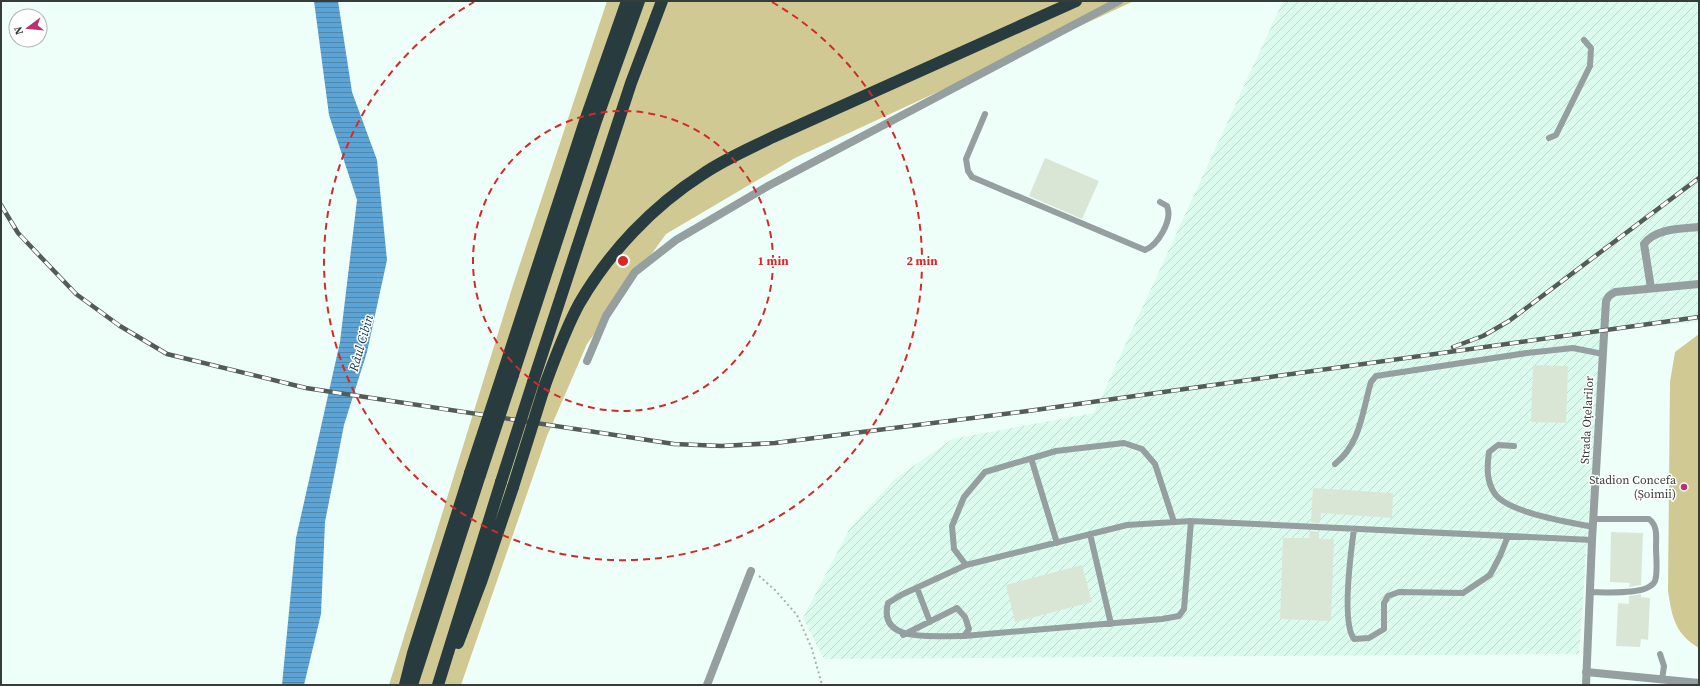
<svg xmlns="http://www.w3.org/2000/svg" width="1700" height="686" font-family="'Source Serif 4',serif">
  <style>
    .industrial { fill: url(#industrial-furrows) }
    .green { fill: #d0c993 }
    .water { fill: url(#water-rules) }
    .building { fill: #dae6d5 }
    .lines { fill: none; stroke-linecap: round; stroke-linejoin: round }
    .path { stroke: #a4b2ac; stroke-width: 2; stroke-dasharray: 2 3; stroke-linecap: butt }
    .lane { stroke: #959fa0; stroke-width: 6 }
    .street { stroke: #959fa0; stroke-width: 8 }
    .highway { stroke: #283c3f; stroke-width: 12 }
    .rail-casing { stroke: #535c58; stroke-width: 4.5 }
    .rail { stroke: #fff; stroke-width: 3; stroke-dasharray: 9; stroke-linecap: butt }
    .highway-bridge { stroke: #283c3f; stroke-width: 12 }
    .ring { fill: none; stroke: #d62828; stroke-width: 2; stroke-dasharray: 7 5 }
    .poi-dot { fill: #bb3270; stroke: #fff; stroke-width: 1.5 }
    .labels { text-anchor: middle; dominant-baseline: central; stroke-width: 3; stroke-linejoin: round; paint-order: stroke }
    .street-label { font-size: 12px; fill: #353d3a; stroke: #fff }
    .poi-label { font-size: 12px; fill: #353d3a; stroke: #fff; text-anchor: end }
    .water-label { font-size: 13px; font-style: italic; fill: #16364b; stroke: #fff }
    .centre { fill: #d62828; stroke: #fff; stroke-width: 2 }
    .ring-label { font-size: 12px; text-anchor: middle; font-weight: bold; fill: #d62828; stroke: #fff; stroke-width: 3; stroke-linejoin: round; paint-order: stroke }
  </style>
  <defs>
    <pattern id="industrial-furrows" width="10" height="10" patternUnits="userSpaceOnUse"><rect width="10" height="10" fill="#dbfbef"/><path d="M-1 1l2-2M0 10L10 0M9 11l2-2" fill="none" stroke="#bdd8ce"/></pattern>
    <pattern id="water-rules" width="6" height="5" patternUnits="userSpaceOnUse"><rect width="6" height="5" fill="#5da4d5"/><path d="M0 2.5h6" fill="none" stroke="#4e87ae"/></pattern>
  </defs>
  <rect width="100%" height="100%" fill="#edfff8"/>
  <path class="industrial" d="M1283,1h416v321l-97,8 -23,324 -755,5 -21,-41 47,-90 45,-49 57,-40 142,-26z"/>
  <path class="green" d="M607,1h527l-339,157 -129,76 -79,110 -40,92 -86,249h-72l124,-400z
    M1699,334v314c-24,-14 -27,-31 -31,-57l2,-209 5,-30z"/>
  <path class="water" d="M314,1h24l14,91 25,68 10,100 -20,92 -23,73 -19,97 -4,92 -17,71h-22l14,-147 44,-196 17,-142 -28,-85z"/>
  <path class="building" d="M1045,158l54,23 -17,38 -53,-23z
    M1533,365l35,1 -2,57 -35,-1z
    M1313,488l80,5 -1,25 -71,-5 -1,10 -9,-1z
    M1310,531l9,1v7h15l-3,82 -51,-2 3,-81h26z
    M1611,532l32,1 -2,52 -12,2 1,-4 -20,-1z
    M1082,565l10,37 -77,20 -9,-37z
    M1641,594v3l9,1 -2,42 -7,-1 -1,8 -24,-1 2,-43 11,1v-8z"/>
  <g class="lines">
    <path class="path" d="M759,576l16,14 22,25 15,34 10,36"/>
    <path class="lane" d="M985,114l-19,45 2,12 4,6 173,73c13,-5 28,-30 22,-44l-7,-4
      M1549,138l7,-3 34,-69 1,-18 -7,-8
      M1514,446l-16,-1 -9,7c-2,14 -3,29 6,42 14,19 74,28 98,33
      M1031,458l26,85
      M1335,464c26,-21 27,-52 36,-82l5,-6 151,-23 46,-5 30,6
      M1354,529c-3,22 -13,93 0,110l15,-1 15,-9v-26l4,-7 11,-4 64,1 27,-18 10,-19 8,-20
      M1090,534l21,90
      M966,565l-12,-16 -2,-23 12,-29 21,-25 71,-21 68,-8 18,6 13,15 19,58
      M917,588l13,34
      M1589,592c15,0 59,4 66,-11 3,-8 1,-24 1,-34 0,-11 2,-21 -7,-28h-55
      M903,635l54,-27 8,9 4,12 -5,7c-26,-1 -87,9 -76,-33l13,-8 65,-30 161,-40 64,-4
      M964,636l198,-17 17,-3 5,-7 7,-88 401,19
      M1660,654l4,12 -2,14"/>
    <path class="street" d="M1651,288l-7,-44c12,-16 37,-15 55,-17
      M587,361l19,-45 29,-44 41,-32 92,-54 351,-185
      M1586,672l113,11
      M707,685l44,-114
      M1586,685l6,-145 14,-239 3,-5 6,-4 84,-8"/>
    <path class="highway" d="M503,373l83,-255 41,-117
      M513,375l83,-254 43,-120
      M533,382l98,-299 31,-82
      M545,385c10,-27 20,-55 34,-81 30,-52 74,-98 124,-130 22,-15 46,-25 70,-37l303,-136
      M458,643l23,-61 32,-95
      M405,685l8,-32 57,-180
      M412,685l68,-210
      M438,685l63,-203"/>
    <g class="rail-casing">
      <path id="rail" d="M1,205l17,28 58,61 44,32 47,28 139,34 368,56 48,2 53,-3 253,-32 671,-94
        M1453,347l30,-11 26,-15 190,-143"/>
    </g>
    <use href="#rail" class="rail"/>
    <path class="highway-bridge" d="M470,473l33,-100
      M480,475l33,-100
      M501,482l32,-100
      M513,487l32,-102"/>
  </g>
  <g class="ring">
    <circle cx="623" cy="261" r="150"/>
    <path d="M772 2A299 299 0 1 1 474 2"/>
  </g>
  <circle class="poi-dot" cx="1684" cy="487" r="4"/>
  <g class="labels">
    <g class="street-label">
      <text transform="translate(1587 420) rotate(-87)">Strada Oțelarilor</text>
    </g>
    <g class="poi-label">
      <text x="1676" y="480">Stadion Concefa<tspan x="1676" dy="14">(Șoimii)</tspan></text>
    </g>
    <g class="water-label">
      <text transform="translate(361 343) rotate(-74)">Râul Cibin</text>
    </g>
  </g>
  <circle cx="623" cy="261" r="6" class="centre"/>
  <g class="ring-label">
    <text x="773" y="265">1 min</text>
    <text x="922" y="265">2 min</text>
  </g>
  <rect width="1700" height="686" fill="none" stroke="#353d3a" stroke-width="4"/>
  <g transform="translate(28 28) rotate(254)"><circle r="19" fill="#ffffff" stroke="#aeb1b0"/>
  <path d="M0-3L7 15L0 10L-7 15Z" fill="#bb3270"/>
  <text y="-6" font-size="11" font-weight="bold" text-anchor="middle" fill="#353d3a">N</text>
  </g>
</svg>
